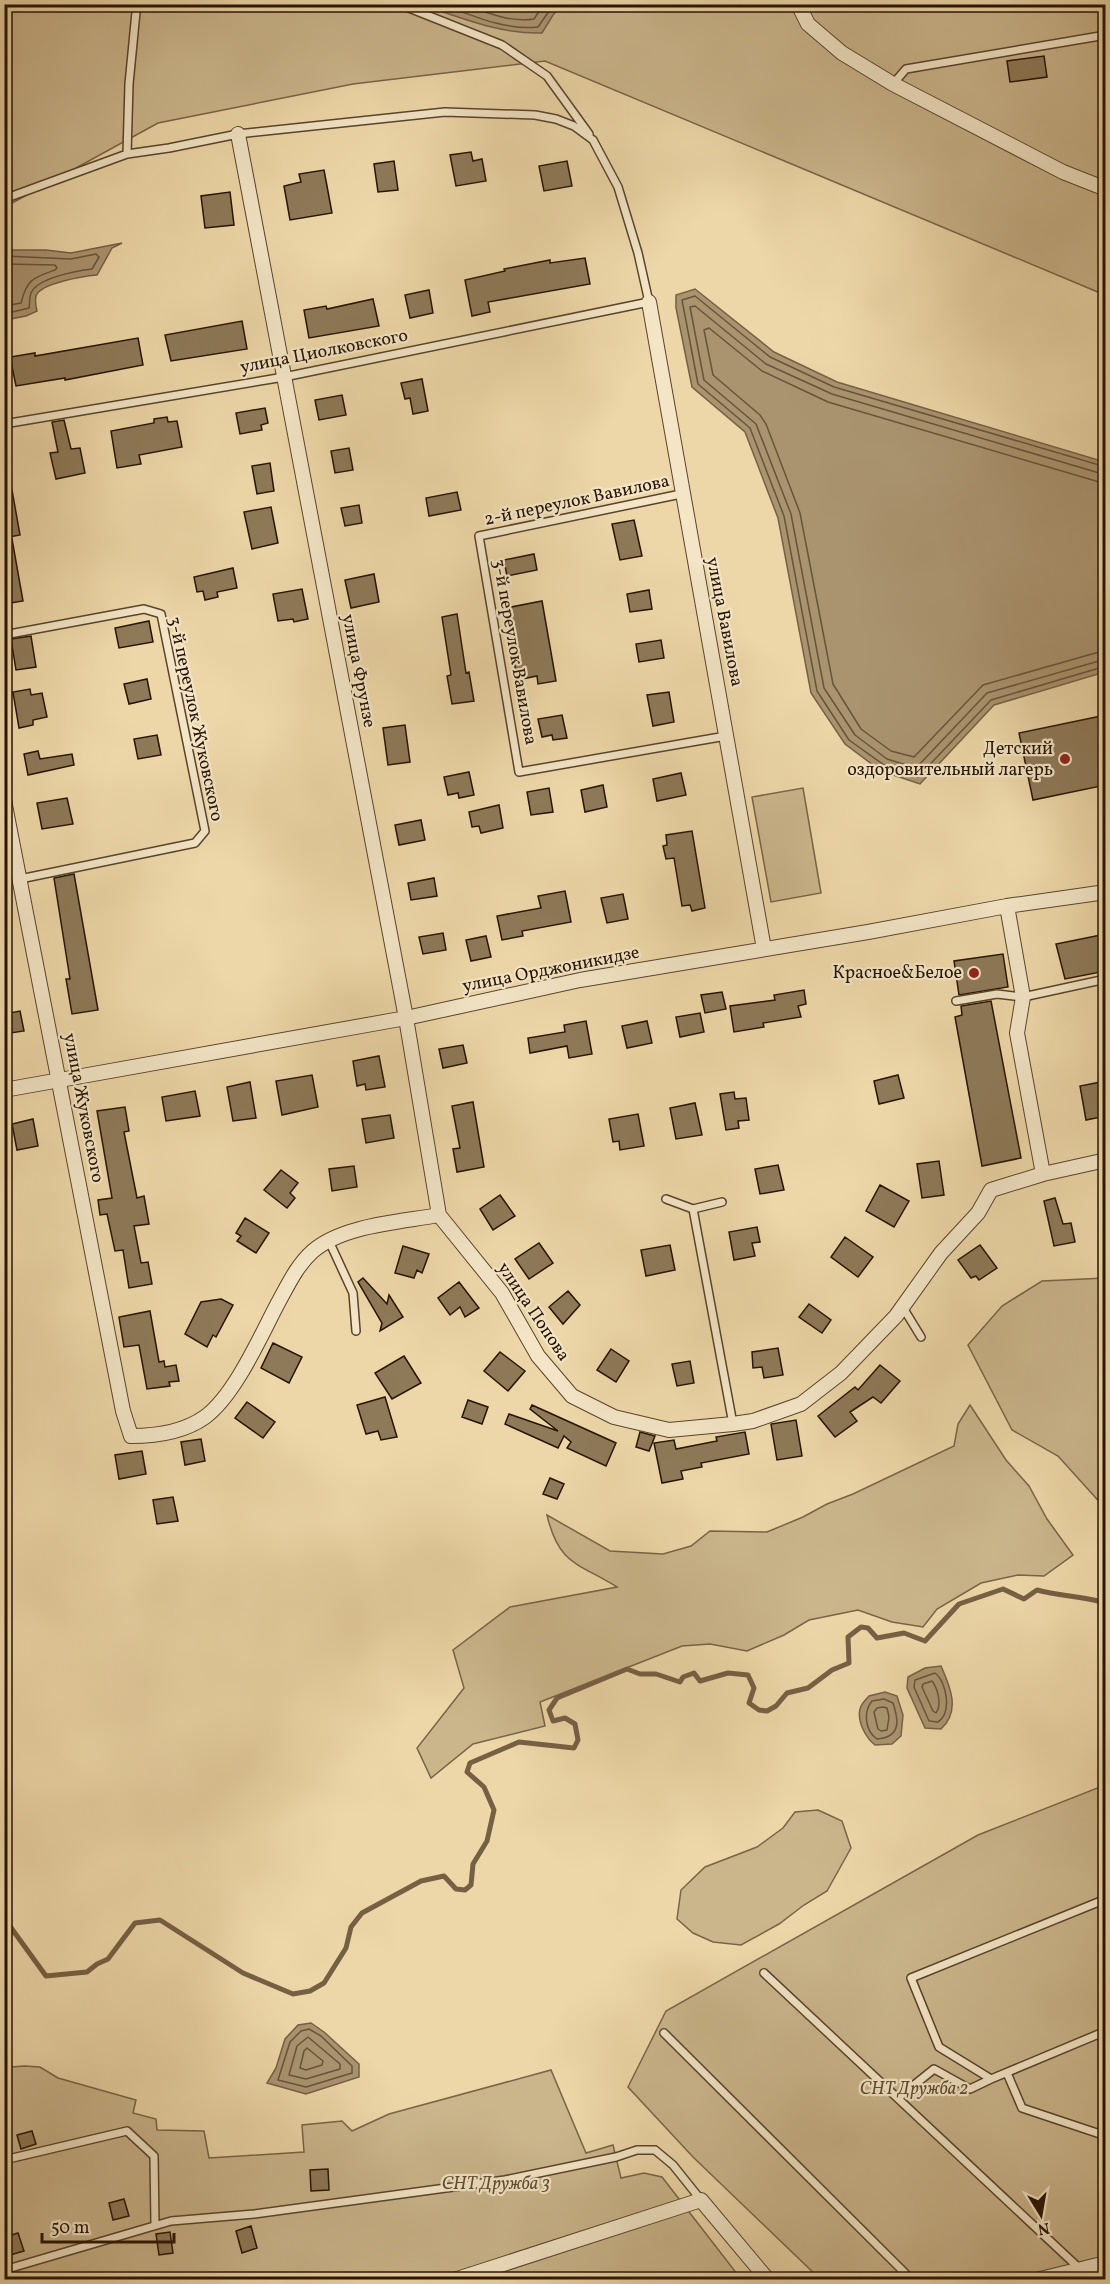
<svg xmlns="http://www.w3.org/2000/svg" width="1110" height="2284" font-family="Vollkorn,serif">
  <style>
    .green { fill: #cbb68c; stroke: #796447; stroke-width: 1.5 }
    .water { fill: #aa9470; stroke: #766044; stroke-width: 1.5 }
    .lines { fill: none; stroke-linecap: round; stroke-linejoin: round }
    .shore { stroke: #685439; stroke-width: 1.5 }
    .stream { stroke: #766044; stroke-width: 5 }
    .building { fill: #8e7958; stroke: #271302; stroke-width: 1.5 }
    .service-casing { stroke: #58442c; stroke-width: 10 }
    .minor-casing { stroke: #58442c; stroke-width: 16 }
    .service { stroke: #f3e5c6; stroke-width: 7 }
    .minor { stroke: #f3e5c6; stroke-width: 14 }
    .poi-dot { fill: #8f2418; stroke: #f3e5c6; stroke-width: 2 }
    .labels { text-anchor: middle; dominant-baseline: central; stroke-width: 4.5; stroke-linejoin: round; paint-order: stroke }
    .street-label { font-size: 18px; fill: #271302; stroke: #f3e5c6 }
    .poi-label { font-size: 18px; fill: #271302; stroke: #f3e5c6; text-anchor: end }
    .park-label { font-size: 18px; font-style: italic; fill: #604c32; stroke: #f3e5c6 }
  </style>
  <rect width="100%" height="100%" fill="#edd7a8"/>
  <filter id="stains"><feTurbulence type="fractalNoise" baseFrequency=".00333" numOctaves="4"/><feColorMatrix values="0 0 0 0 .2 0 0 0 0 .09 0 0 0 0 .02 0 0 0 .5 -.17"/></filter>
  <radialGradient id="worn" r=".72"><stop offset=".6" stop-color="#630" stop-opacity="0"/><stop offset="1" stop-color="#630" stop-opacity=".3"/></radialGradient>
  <path class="green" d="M5,5h1100v290l-560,-234 -192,23 -195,39 -153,84z
    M803,788l18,105 -50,9 -19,-105z
    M1105,1278h1l-1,230 -47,-52 -46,-26 -44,-85 34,-39 40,-25z
    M970,1405l36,55 23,26 18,33 26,36 -29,21 -26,-1 -37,8 -44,26 -14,18 -31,-5 -34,-12 -49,10 -25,15 -37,16 -37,-7 -28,2 -142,56 5,24 -72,18 -42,34 -14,-30 47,-60 -11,-38 57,-43 107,-20c-38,-24 -58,-21 -70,-72l63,36 53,3 28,-8 19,-15 57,1 36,-15 24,-13 26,-10 101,-48 4,-22z
    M1105,1785v478l-94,16h-191l-127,-122 -65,-70 38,-76 312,-176z
    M818,1810l24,11 9,27 -24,43 -23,14 -25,19 -38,21 -28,-3 -20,-9 -16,-14 4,-29 24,-23 52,-20 26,-19 12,-16z
    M4,2064l7,3 14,-1 15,1 18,11 78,22 -3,13 23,6 1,11 47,1 5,27 95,-6 -2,-27 40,-4 10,10 37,-17 162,-44 35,83 27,-8 8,33 23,-5 18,4 79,102h-736z"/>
  <path class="water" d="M423,5h139l-9,10 -11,18c-43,1 -80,-15 -119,-28z
    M122,243l-10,5 -15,27c-12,1 -57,8 -61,21 -1,4 0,11 1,15l-11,5 -21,4v-70h41l25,3z
    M695,289l79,63 63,30 268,80v210l-111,33 -74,79 -39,-13 -36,-27 -34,-51 -33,-175 -33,-86 -53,-45 -16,-79v-13z
    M941,1666c9,20 20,45 0,63l-16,-1 -18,-40 1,-11 17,-9z
    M885,1692l12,4 6,19 -2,21 -9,8 -17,1c-9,-7 -18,-23 -15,-36 1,-5 6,-10 9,-13z
    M311,2023l13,9 35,32v13l-53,17 -39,-11 9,-15 9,-29 13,-14z"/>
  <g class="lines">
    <path class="shore" d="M441,4c30,11 65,27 97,23l16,-23
      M463,4c22,8 47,19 71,15l10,-15
      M4,256l67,3 25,-5 3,3 -7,12c-16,2 -55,9 -61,24 -2,5 -1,10 -2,15l-25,6
      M4,264l51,1 2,3 -2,2c-22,8 -28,9 -34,33l-17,3
      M1106,467l-272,-80 -64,-30 -75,-61 -13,4 16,84 52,44 34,88 33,175 32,49 35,25 34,12 73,-77 115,-34
      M1106,475l-274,-81 -66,-30 -71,-58 -5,1 14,73 52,44 35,90 33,174 31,47 32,24 29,9 71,-75 119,-34
      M1106,484l-278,-82 -66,-31 -53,-43 -5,2 9,45 47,40 6,9 34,89 33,171 28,45 30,22 23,6 69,-72 123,-35
      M935,1673c12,9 17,40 3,49l-9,-1 -15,-34 1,-7z
      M932,1681c6,8 10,24 4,32l-3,-2 -11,-24 1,-3z
      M884,1699l9,4c6,18 8,34 -16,36 -12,-8 -14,-27 -5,-38z
      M883,1707l4,1 2,9 -2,13 -6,1 -3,-2 -4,-17 3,-4z
      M309,2029l12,7 31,30v7l-46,14 -28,-7 12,-38 11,-11z
      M308,2037l32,27v5l-34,10 -17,-4 8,-29z
      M307,2048l16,13 -1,4 -16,5 -6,-2 4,-17z"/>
    <path class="stream" d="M4,1918l42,58 41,-4 10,-8 11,-5 27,-36 25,-3 83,53 50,21 17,-3 14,-8 22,-35 5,-21 11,-14 59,-32 23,-5 12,13 9,1 6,-5 2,-21 14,-23 7,-31 -10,-23 -17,-15 3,-9 49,-21 55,6 4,-8 -3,-16 -10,-6 -12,3 -4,-11 8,-12 70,-29 13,5h16l24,8 3,-5 11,-4 6,8 28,-8 20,2 6,13 -5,15 10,7 8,1 9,-5 11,-13 21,-5 24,-18 17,-7 -1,-26 13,-10 7,1 9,10 27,-5 21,8 34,-37 44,-15 21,10 13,-9c22,6 43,6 65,12l4,8"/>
  </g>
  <path class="building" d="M1044,56l3,21 -37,5 -3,-21z
    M471,152l2,9 9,-2 4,22 -30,5 -6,-31z
    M394,161l4,29 -20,2 -4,-28z
    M567,161l5,25 -28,5 -5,-25z
    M324,170l8,43 -42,7 -6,-34 17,-4 -2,-8z
    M230,192l4,33 -29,3 -4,-32z
    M585,258l5,26 -102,18 2,10 -18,4 -7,-36 40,-9 -1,-2 46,-9v3z
    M429,290l4,23 -23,5 -5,-23z
    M373,299l6,27 -70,12 -5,-28 22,-4 1,3z
    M242,321l5,28 -76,12 -6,-26z
    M138,338l5,27 -78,15v-2l-49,8 -6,-29 25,-4v3z
    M422,379l6,32 -15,3 -3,-16 -5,1 -4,-16z
    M342,395l4,20 -27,5 -4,-20z
    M265,408l3,15 -7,2 1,5 -22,4 -4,-21z
    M167,417l1,5 9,-1 5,26 -43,8 2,9 -24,4 -6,-37 43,-8v-4z
    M64,420l7,29 9,-1 5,25 -29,6 -6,-26 8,-1 -6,-30z
    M349,448l4,22 -18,3 -4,-22z
    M270,463l4,28 -17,3 -5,-28z
    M4,490h8l8,45 -16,3z
    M457,492l4,18 -32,6 -3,-18z
    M359,505l3,18 -17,3 -4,-18z
    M271,507l7,36 -26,6 -8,-37z
    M634,520l8,36 -22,4 -8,-36z
    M12,539l11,62 -19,3v-64z
    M534,554l3,16 -30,6 -3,-16z
    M233,568l4,20 -20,4 1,5 -13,3 -2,-9 -6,1 -3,-15z
    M374,574l5,28 -28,6 -6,-28z
    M302,589l6,30 -14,3 -1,-3 -15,2 -5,-27z
    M649,590l3,19 -22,3 -3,-18z
    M542,601l14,80 -18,3 -1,-8 -20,4 -11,-72z
    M457,614l9,59 3,-1 5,29 -22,3 -5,-28 4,-1 -9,-58z
    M149,621l4,21 -34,6 -4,-20z
    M31,636l5,31 -20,3 -5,-31z
    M661,640l3,18 -25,4 -3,-18z
    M147,679l4,20 -22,5 -5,-20z
    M30,689l1,6 11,-2 5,24 -14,3v5l-14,3 -6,-36z
    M669,692l5,30 -21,4 -6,-31z
    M562,715l5,23 -14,2 -1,-5 -10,2 -4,-18z
    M1106,715v70l-73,15 -14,-67z
    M405,725l5,37 -22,3 -5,-37z
    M157,735l4,20 -23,4 -4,-20z
    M38,751l2,8 32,-5 2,11 -46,10 -4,-21z
    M469,772l5,23 -15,3 -1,-5 -10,2 -4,-18z
    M681,773l5,22 -29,6 -4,-22z
    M603,785l4,22 -22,5 -4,-22z
    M549,788l4,24 -22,3 -4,-23z
    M67,798l6,26 -31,5 -5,-26z
    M499,805l4,23 -22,5 -2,-7 -7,1 -3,-15z
    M421,820l4,20 -26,5 -4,-20z
    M692,831l13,77 -13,3 -2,-6 -8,1 -8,-48 -8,1 -3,-13 4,-1 -1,-10z
    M74,874l24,136 -26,4 -6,-35h4l-16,-101z
    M434,878l3,18 -26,4 -3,-17z
    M565,891l6,31 -49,9 1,5 -21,4 -5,-24 44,-8 -3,-12z
    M623,894l5,25 -21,4 -6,-25z
    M443,933l3,17 -23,4 -4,-17z
    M1106,934v37l-41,8 -9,-35z
    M486,936l5,21 -20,4 -5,-21z
    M1003,954l5,33 -49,8 -5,-34z
    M804,990l2,14 -8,2 3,11 -38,6 1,4 -30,5 -4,-26 45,-6 -1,-5z
    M722,992l4,17 -21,4 -4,-18z
    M991,1001l30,157 -39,8 -27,-149 7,-2 -1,-9z
    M20,1011l4,20 -20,3v-20z
    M700,1013l4,19 -24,5 -4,-20z
    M586,1021l6,33 -23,4 -2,-12 -37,7 -2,-15 37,-6 -1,-7z
    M647,1021l5,22 -25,5 -5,-22z
    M463,1045l4,18 -24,5 -4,-19z
    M379,1056l6,31 -19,3 -1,-6 -8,2 -4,-25z
    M312,1075l6,32 -36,8 -6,-34z
    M898,1075l6,23 -25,6 -5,-23z
    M1106,1081v35l-20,4 -6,-34z
    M250,1082l6,36 -23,3 -6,-34z
    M195,1091l5,25 -34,5 -4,-24z
    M734,1092l1,7 11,-1 3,22 -11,1 1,7 -13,2 -6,-36z
    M473,1102l11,65 -27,5 -4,-23 7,-1 -8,-42z
    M695,1103l7,32 -26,4 -6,-31z
    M125,1107l4,24 -5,1 13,66 7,-2 5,28 -15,2 7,37 7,-1 4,22 -23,4 -6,-38 -8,1 -8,-37 -7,1 -2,-15 14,-2 -15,-87z
    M638,1114l6,32 -24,4 -1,-9 -6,1 -4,-23z
    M390,1115l4,23 -28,5 -4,-24z
    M33,1119l5,27 -21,4 -5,-26z
    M939,1161l5,34 -22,3 -5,-34z
    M778,1165l6,25 -24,4 -5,-25z
    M354,1166l3,21 -25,4 -3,-22z
    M281,1170l17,13 -8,10 5,5 -8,10 -23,-18z
    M880,1185l29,16 -15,26 -28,-16z
    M500,1195l15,21 -22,14 -13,-21z
    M1055,1198l8,26 8,-1 4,19 -21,4 -10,-45z
    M245,1218l24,15 -13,20 -19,-12 4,-5 -5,-3z
    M757,1227l3,15 -8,1 3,13 -21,4 -5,-28z
    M845,1237l28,20 -15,20 -27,-20z
    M539,1243l14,20 -24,16 -14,-20z
    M670,1245l5,25 -29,6 -5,-26z
    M980,1245l17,23 -18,12 -3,-4 -5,2 -13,-18z
    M403,1246l26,8 -7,19 -5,-3 -3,8 -19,-5z
    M363,1278l24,26 2,-9 14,22 -23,14 2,-8 -24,-41z
    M459,1282l20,26 -14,9 -5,-10 -10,8 -12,-17z
    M568,1291l12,14 -17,19 -14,-17z
    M221,1299l12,6 -17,32 -3,-2 -6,12 -22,-13 16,-32z
    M809,1304l22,16 -9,13 -23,-16z
    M150,1311l9,51 5,-1 1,6 11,-2 3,16 -10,1 1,4 -23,3 -8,-44 -15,2 -5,-30z
    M273,1343l29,14 -13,26 -28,-15z
    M778,1348l5,27 -19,3 -2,-11 -9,1 -1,-16z
    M611,1349l18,12 -13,21 -19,-12z
    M500,1352l25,19 -17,20 -24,-20z
    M404,1356l17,27 -29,16 -17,-26z
    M690,1361l4,22 -17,3 -5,-22z
    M880,1365l20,16 -19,22 -8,-6 -23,15 7,9 -22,16 -17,-21 37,-29 3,3z
    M385,1397l12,40 -16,3 -3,-9 -12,3 -9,-29z
    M468,1400l20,7 -6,17 -20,-7z
    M247,1402l28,20 -12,16 -28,-20z
    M532,1405l84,38 -10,23 -39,-18 4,-6 -7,-6 -6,12 -53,-24 4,-10 49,17 -28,-22z
    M796,1420l6,36 -25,4 -6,-36z
    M640,1432l15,4 -6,15 -13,-4z
    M745,1432l4,22 -48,9 1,4 -21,4 2,8 -21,4 -8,-40 20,-3 2,9 41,-8 -1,-4z
    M201,1439l4,22 -20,4 -4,-23z
    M142,1451l4,23 -27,5 -4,-24z
    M550,1478l14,6 -7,15 -14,-5z
    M173,1497l5,24 -21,3 -4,-24z
    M32,2131l4,13 -15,5 -4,-14z
    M328,2169l1,21 -18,1 -1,-21z
    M124,2199l5,17 -16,4 -4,-17z
    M251,2226l6,22 -15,5 -6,-22z
    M170,2232l3,21 -14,2 -3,-21z
    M18,2233l6,18 -14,4 -5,-18z"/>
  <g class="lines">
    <g class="service-casing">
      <path id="service" d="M399,4l103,41 45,31 42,58
        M893,84l13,-15 200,-34
        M127,154l2,-70 7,-72 -1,-8
        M4,199l123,-45 42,-6 69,-14 207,-22 90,3 21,4 18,7 19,14 25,47 20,66 11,49 -365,75 -280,47
        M681,494l-202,42 40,236 207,-36
        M4,635l140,-26 17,5 44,217 -10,12 -175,36
        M956,1001l41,-7 26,3 83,-18
        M666,1199l27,10 40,215
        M693,1209l29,-7
        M329,1241l24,52 3,38
        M902,1306l19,31
        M1106,1899l-195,79 28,69 52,32 115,-48
        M764,1973l316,296
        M664,2033l248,247
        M1007,2073l15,35 84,28
        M898,2098l36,-29 36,20 21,-10
        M4,2160l123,-29 27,25 1,69
        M4,2270l167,-49 83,-7 251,-34 111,-23 21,-7h18l18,15 28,35"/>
    </g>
    <g class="minor-casing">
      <path id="minor" d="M798,4l10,20 34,29 51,31 170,88 43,17
        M238,134l168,884 33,197
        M649,302l115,647
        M4,800l119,611 8,25c24,0 53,-4 74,-19 30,-22 55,-80 73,-114 10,-18 19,-38 35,-52 30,-26 88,-29 126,-36l63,78 36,63 34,40 42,21 55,13 64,-6 20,-3 48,-17 40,-31 55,-57 45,-63 37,-40 13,-23 52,-16 63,-14
        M1007,906l16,91 -6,36 26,141
        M4,1090l402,-72 174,-38 288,-48 139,-26 99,-14
        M454,2280l247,-80 67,80
        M1036,2280l70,-17"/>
    </g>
    <use href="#service" class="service"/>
    <use href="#minor" class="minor"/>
  </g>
  <g class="poi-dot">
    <circle cx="1065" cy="759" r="6"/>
    <circle cx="974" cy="973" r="6"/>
  </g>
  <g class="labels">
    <g class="street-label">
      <text transform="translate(324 352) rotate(-11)">улица Циолковского</text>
      <text transform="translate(577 501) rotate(-12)">2-й переулок Вавилова</text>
      <text transform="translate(724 622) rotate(79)">улица Вавилова</text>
      <text transform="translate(514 652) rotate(80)">3-й переулок Вавилова</text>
      <text transform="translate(358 671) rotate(79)">улица Фрунзе</text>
      <text transform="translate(195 719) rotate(78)">3-й переулок Жуковского</text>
      <text transform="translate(551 970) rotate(-11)">улица Орджоникидзе</text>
      <text transform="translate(83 1108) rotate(79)">улица Жуковского</text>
      <text transform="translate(533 1312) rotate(56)">улица Попова</text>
    </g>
    <g class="poi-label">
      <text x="1053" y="749">Детский<tspan x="1053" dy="21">оздоровительный лагерь</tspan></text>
      <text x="962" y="973">Красное&amp;Белое</text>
    </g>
    <g class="park-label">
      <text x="914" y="2089">СНТ Дружба 2</text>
      <text x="496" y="2184">СНТ Дружба 3</text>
    </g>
  </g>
  <rect width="1110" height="2284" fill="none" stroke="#edd7a8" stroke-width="24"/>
  <rect x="6" y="6" width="1098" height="2272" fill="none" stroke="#271302" stroke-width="3"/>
  <rect x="12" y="12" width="1086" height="2260" fill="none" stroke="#271302" stroke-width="1.5"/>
  <g transform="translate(1041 2215) rotate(169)" stroke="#f3e5c6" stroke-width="4.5" paint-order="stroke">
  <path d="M0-4.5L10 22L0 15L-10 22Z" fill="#271302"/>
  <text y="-9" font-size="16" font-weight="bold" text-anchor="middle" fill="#271302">N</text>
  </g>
  <path d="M42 2233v9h132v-9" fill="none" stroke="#271302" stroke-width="3"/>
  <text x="51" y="2233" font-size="18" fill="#271302" stroke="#f3e5c6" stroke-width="4.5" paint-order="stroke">50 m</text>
  <rect width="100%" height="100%" filter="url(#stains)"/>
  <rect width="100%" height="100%" fill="url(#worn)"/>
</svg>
